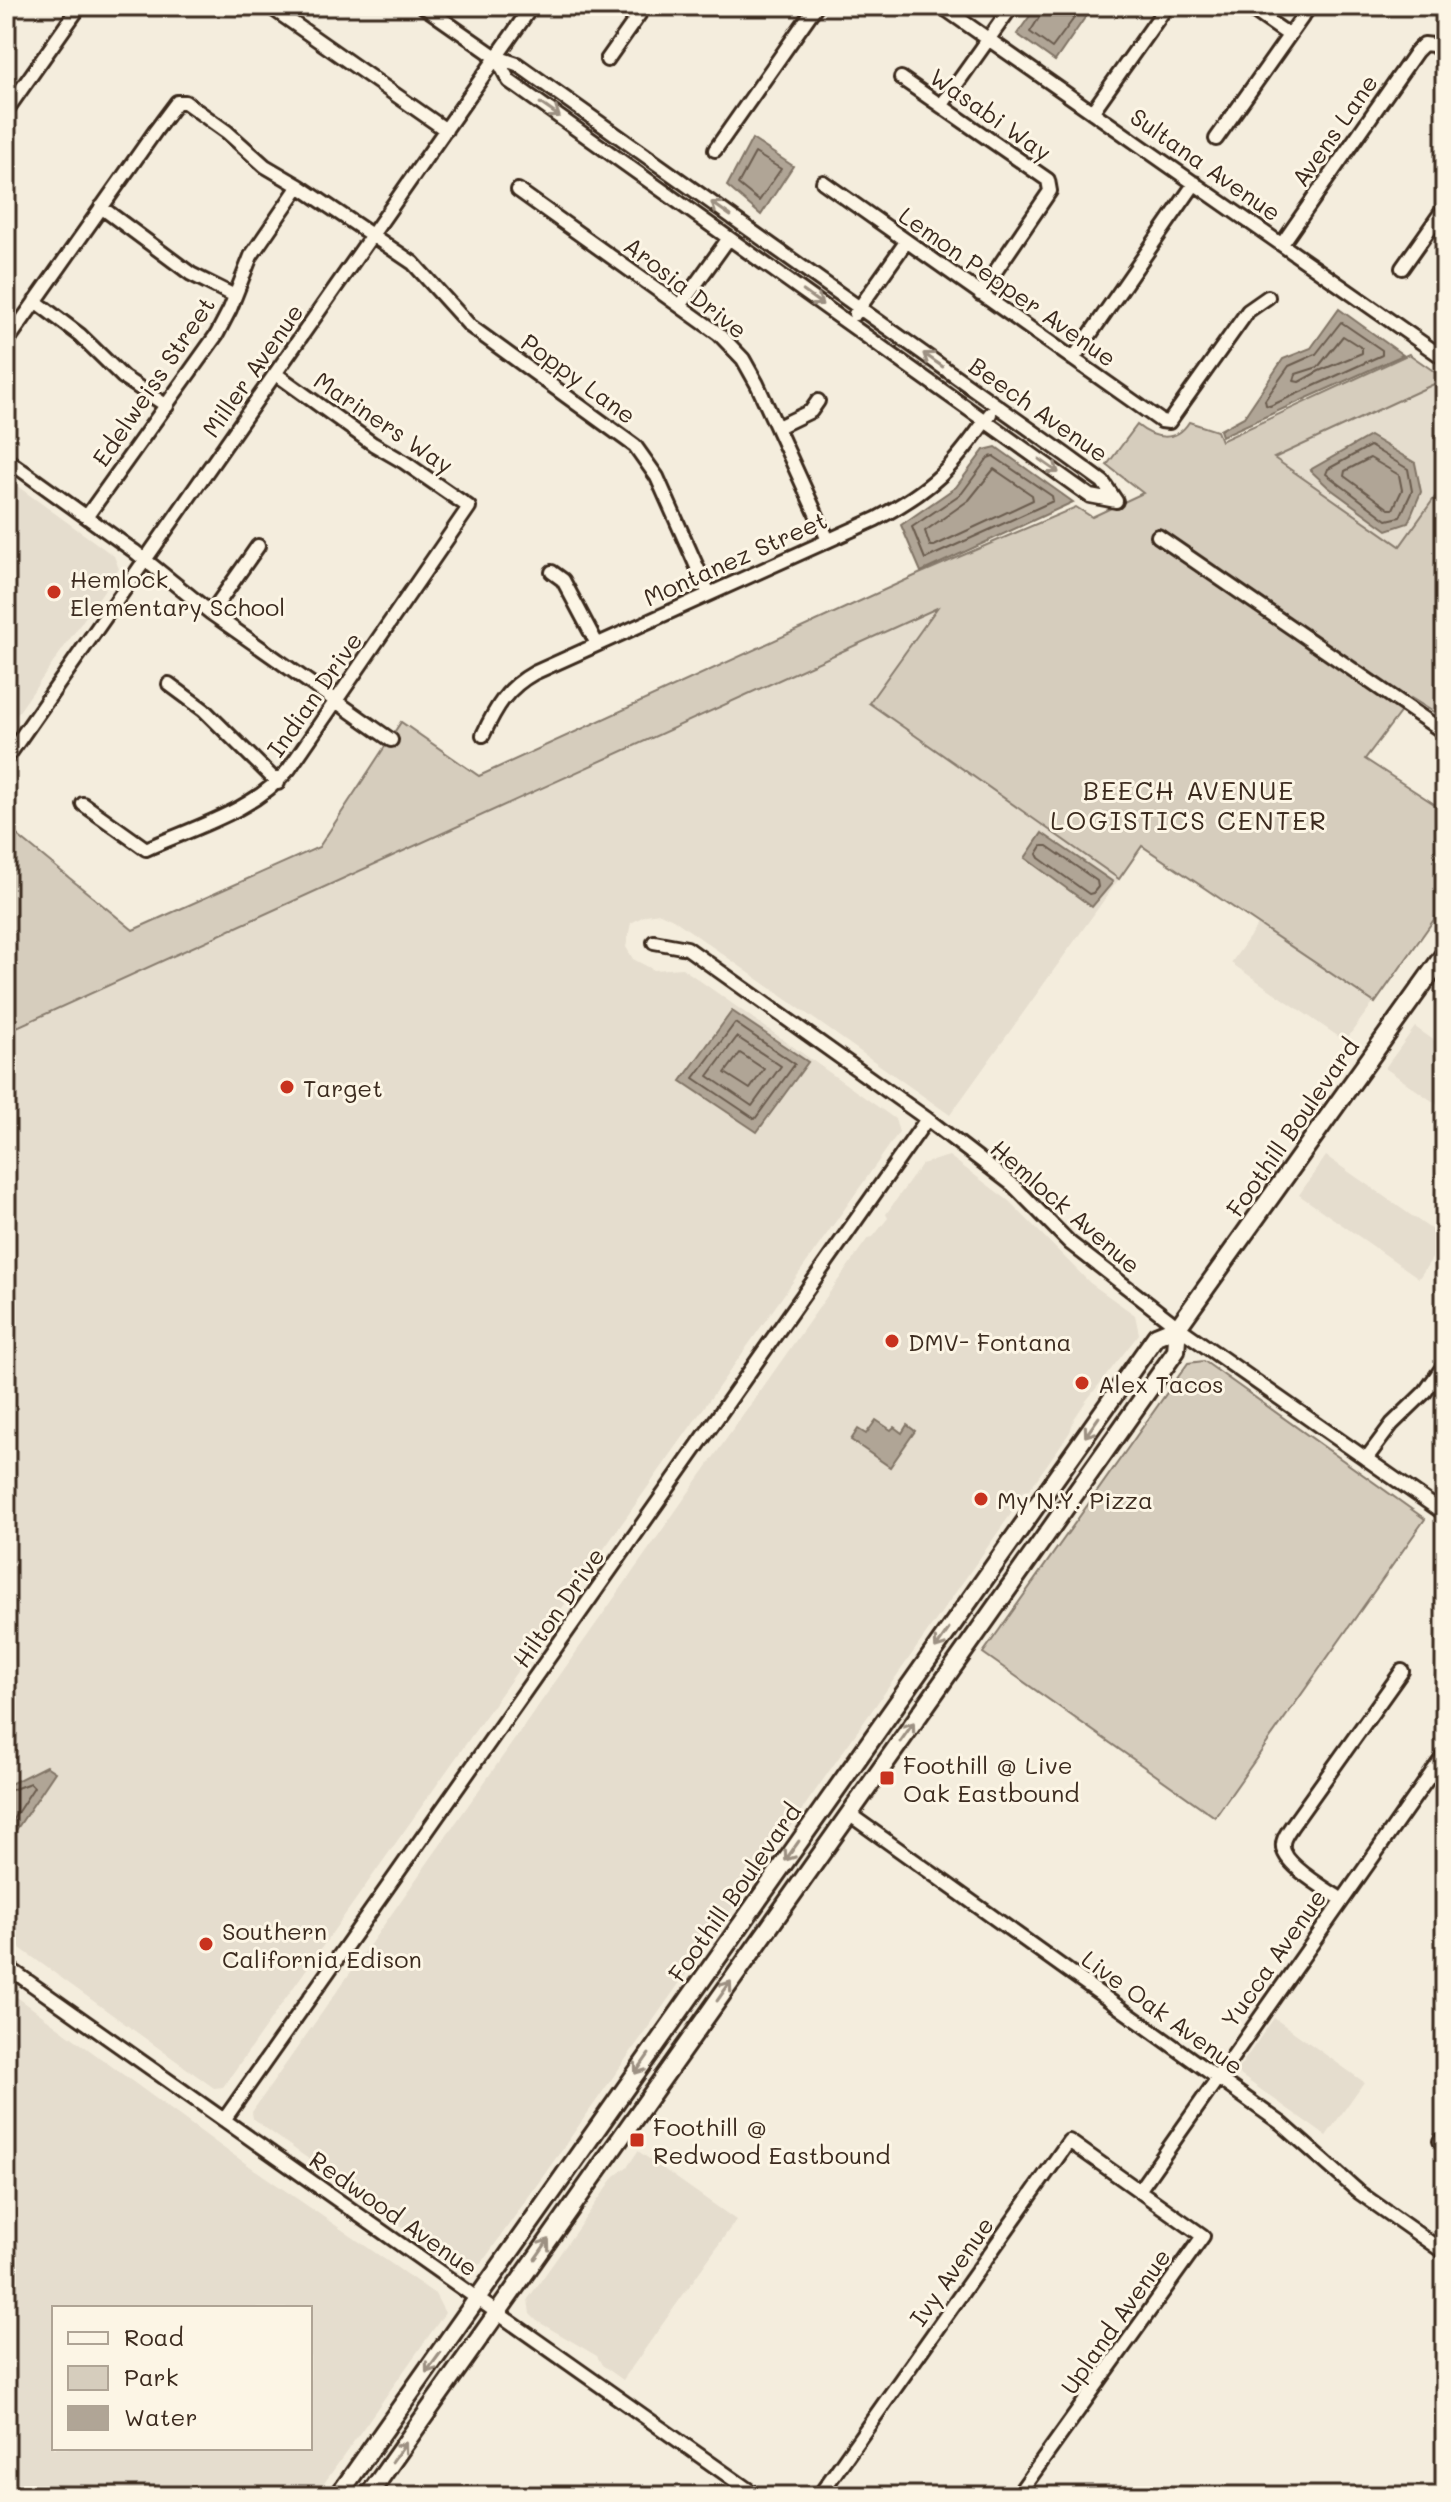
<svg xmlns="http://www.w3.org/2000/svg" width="1451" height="2502" font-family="Mali,sans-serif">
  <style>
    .built { fill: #e5ddce; fill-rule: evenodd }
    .green { fill: #d6cdbd; stroke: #887c6e; stroke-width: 2 }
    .water { fill: #b0a596; stroke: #817466; stroke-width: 2 }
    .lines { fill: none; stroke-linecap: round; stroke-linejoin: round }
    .shore { stroke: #6a5b4e; stroke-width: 2 }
    .minor-casing { stroke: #3b2a1e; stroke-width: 18 }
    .major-casing { stroke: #3b2a1e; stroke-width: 22 }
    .minor { stroke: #fcf5e5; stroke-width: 12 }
    .major { stroke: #fcf5e5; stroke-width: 16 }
    .oneway { stroke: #9c9082 }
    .poi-dot { fill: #c8321e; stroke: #fcf5e5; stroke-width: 3 }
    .labels { text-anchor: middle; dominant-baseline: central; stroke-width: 6; stroke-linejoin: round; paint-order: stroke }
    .street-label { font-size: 24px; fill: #3b2a1e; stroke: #fcf5e5 }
    .poi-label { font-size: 24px; fill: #3b2a1e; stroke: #fcf5e5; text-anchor: start }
    .neighbourhood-label { font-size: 26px; letter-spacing: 2px; fill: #3b2a1e; stroke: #fcf5e5 }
  </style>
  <rect width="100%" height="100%" fill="#f4eddd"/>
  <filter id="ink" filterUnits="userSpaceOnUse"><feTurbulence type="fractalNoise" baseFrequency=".0125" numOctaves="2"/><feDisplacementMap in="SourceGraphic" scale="16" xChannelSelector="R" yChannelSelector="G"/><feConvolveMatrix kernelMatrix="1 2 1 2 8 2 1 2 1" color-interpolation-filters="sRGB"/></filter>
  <g filter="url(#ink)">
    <path class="built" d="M1445,379v104l-45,64 -126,-89z
      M6,478l108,78 5,13 -113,161z
      M939,607l-70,97 250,175 -169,236 -277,-196 -13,-6 -14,2 -15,8 -5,24 7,12 21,11 28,-2 213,151 4,13 -676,955 -9,1 -208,-150v-906z
      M1258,925l115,78 -28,38 -114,-78z
      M1415,1027l30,21v62l-60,-42z
      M949,1156l60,45 81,82 45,32 4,19 -53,67 -12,18 -4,13 -41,58 -6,1 -10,15v5l-532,753 -24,2 -204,-147 -1,-7 616,-874 5,-1 15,-19 -2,-4 36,-50z
      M1326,1156l119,83 -26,39 -120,-83z
      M6,1989l216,158 213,147 10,19 -130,183h-309zM54,2308h256v140h-256z
      M1274,2018l90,64 -38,54 -90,-64z
      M638,2151l98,69 -113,160 -21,-15 -5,-9 -60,-35 -7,-7 -2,-15 87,-123 13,-10z"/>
    <path class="green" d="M1409,354l36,25 -171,79 126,88 45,-63v236l-34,-21 -46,61 80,52v93l-70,99 -233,-157 -23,33 -250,-176 68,-95 -931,424v-206l127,104 186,-83 82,-125 78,54 440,-202 157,-67 16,10 51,-24 -36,-28 30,-40c17,14 39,18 52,-3l28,9 4,10z
      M1204,1361l221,158 -210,298 -232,-164 205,-290z"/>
    <path class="water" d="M1037,6h56l-38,55 -38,-27z
      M752,139l41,27 -32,49 -34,-29z
      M1339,309l64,46 -181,81 -2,-6 24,-13 39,-58 28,-11z
      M1370,436l45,27 6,29 -13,31 -21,7 -59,-43 -18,-17z
      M996,447l77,55 -152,70 -20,-47 55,-38 28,-37z
      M1042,833l71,49 -21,25 -67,-49z
      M732,1011l76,51 -51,70 -76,-51z
      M876,1420l15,10 3,-3 8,6 5,-8 8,6 -25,36 -39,-27 7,-11 8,5z
      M46,1766l9,6 -49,73v-59z"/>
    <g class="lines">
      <path class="shore" d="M1043,6l-1,7 -12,19 22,16 31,-42
        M755,153l26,16 -22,32 -21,-17z
        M1341,322l41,28v5l-112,51 -4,-1 -1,-5 24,-34 27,-12z
        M1343,336l19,12v5l-43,18 -20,11 -5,-1 2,-7 22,-7z
        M1370,446l38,23 4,22 -12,26 -13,3 -61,-46 2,-5z
        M993,456l59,40 1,5 -128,58 -13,-32 50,-34 26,-35z
        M1370,458l29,17 3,15 -9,19h-4l-45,-33 1,-5z
        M994,469l38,26 1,5 -99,46h-4l-5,-15 44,-31z
        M1042,846h5l50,35 1,6 -5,6 -4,1 -50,-36 -2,-4z
        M735,1023l60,41 -40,55 -61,-41z
        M737,1037l44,29 -29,40 -44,-30z
        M740,1053l24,16 -14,20 -25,-16z
        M6,1792l24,-9 4,4 -28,43"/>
      <g class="minor-casing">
        <path id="minor" d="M269,6l177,124
          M423,6l73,51 21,7 549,391 37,27 13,19
          M941,6l504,353
          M1247,6l42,29
          M496,57l13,24 581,415 26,5
          M607,60l38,-54
          M901,78l147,102 2,11 -70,103
          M941,106l71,-100
          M6,111l74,-105
          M1092,112l75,-106
          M1216,139l94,-133
          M715,150l101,-144
          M823,182l338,239 8,1 79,-111 20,-14
          M518,190l201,144 24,25 14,25 71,156
          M101,207l90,67 44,22
          M1282,244l134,-192 8,-8 9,1 12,9
          M1402,268l43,-61
          M35,301l45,34 43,42 44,29
          M680,306l49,-68
          M855,314l51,-72
          M6,343l150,-213 21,-28h8l42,30 38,34 34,20 114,77 57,63 165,120 22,31 52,117
          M1073,359l122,-176
          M778,427l33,-16 7,-10
          M6,459l128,92 77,62 180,127
          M87,516l130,-182 13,-25 21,-53 48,-70
          M1158,536l287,197
          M552,572l11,8 34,64
          M211,613l47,-67
          M169,684l35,26 74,73
          M483,735c13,-28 24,-47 51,-62l342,-154c58,-30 77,-52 114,-105
          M6,759l526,-753
          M83,804l63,45c49,-22 108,-38 143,-80l180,-262 -65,-45 -31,-18 -97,-70
          M654,942l33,6 240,171 86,66 57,58 108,84 267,187
          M1366,1459l26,-35 33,-32 20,-28
          M849,1814l433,310 78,69 85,60
          M1341,1899c-15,-10 -61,-36 -58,-55 0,-6 5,-12 8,-17l111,-156
          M6,1966l751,530
          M224,2120l703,-1001
          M1440,2141l5,4
          M1140,2189l305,-435
          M819,2496l250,-355 134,95 -186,260"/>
      </g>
      <g class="major-casing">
        <path id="major" d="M338,2496l818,-1160 22,-9 267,-374
          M368,2496l808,-1145 2,-24"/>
      </g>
      <use href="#minor" class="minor"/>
      <use href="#major" class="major"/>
    </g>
    <defs><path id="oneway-shaft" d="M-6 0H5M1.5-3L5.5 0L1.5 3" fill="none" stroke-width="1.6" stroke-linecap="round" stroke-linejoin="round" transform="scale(2)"/></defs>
    <g class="oneway">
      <use href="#oneway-shaft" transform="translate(550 110) rotate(35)"/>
      <use href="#oneway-shaft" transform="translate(721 209) rotate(-145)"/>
      <use href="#oneway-shaft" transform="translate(813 298) rotate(36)"/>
      <use href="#oneway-shaft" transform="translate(933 360) rotate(-145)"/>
      <use href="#oneway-shaft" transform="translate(1049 466) rotate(35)"/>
      <use href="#oneway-shaft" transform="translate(1092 1427) rotate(125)"/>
      <use href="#oneway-shaft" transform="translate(942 1639) rotate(125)"/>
      <use href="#oneway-shaft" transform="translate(907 1732) rotate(-55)"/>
      <use href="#oneway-shaft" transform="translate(792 1851) rotate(125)"/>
      <use href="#oneway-shaft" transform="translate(724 1991) rotate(-55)"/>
      <use href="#oneway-shaft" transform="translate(642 2064) rotate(125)"/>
      <use href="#oneway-shaft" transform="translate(542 2249) rotate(-55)"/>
      <use href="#oneway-shaft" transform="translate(433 2363) rotate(126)"/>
      <use href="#oneway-shaft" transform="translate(399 2452) rotate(-54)"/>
    </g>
  </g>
  <g class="poi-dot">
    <circle cx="54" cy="592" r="8"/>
    <circle cx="287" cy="1087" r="8"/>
    <circle cx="892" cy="1341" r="8"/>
    <circle cx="1082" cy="1383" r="8"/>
    <circle cx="981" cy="1499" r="8"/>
    <rect x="879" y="1770" width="16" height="16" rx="4"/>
    <circle cx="206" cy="1944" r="8"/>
    <rect x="629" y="2132" width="16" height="16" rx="4"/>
  </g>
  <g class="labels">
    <g class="street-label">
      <text transform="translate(991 114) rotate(35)">Wasabi Way</text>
      <text transform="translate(1334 130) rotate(-55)">Avens Lane</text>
      <text transform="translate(1206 164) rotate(35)">Sultana Avenue</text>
      <text transform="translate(1008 286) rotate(35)">Lemon Pepper Avenue</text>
      <text transform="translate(686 287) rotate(38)">Arosia Drive</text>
      <text transform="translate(252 370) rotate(-55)">Miller Avenue</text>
      <text transform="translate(579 378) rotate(36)">Poppy Lane</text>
      <text transform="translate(153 381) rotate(-56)">Edelweiss Street</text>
      <text transform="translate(1039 409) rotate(35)">Beech Avenue</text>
      <text transform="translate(384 422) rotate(34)">Mariners Way</text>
      <text transform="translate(735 558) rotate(-24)">Montanez Street</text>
      <text transform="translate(314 694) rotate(-55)">Indian Drive</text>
      <text transform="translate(1292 1127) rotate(-55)">Foothill Boulevard</text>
      <text transform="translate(1066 1206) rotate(41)">Hemlock Avenue</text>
      <text transform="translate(558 1607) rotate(-55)">Hilton Drive</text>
      <text transform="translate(734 1892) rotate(-55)">Foothill Boulevard</text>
      <text transform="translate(1273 1958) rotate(-55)">Yucca Avenue</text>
      <text transform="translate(1163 2012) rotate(36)">Live Oak Avenue</text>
      <text transform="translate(394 2213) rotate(35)">Redwood Avenue</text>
      <text transform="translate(951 2271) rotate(-55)">Ivy Avenue</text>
      <text transform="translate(1115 2321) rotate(-55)">Upland Avenue</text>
    </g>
    <g class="poi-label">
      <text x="70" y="578">Hemlock<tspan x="70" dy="28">Elementary School</tspan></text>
      <text x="303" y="1087">Target</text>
      <text x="908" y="1341">DMV- Fontana</text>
      <text x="1098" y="1383">Alex Tacos</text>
      <text x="997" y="1499">My N.Y. Pizza</text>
      <text x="903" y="1764">Foothill @ Live<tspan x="903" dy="28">Oak Eastbound</tspan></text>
      <text x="222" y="1930">Southern<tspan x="222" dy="28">California Edison</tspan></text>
      <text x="653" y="2126">Foothill @<tspan x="653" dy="28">Redwood Eastbound</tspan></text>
    </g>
    <g class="neighbourhood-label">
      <text x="1189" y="790">BEECH AVENUE<tspan x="1189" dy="30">LOGISTICS CENTER</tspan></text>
    </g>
  </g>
  <rect width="1451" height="2502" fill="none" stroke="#fcf5e5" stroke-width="32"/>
  <rect x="16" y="16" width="1419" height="2470" fill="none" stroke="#3b2a1e" stroke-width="3" filter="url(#ink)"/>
  <rect x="52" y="2306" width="260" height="144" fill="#fcf5e5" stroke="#afa495" stroke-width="2"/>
  <rect x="68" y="2332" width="40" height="12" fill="#fcf5e5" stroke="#afa495" stroke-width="2"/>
  <text x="124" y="2346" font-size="24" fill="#3b2a1e">Road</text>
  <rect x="68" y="2366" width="40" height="24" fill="#d6cdbd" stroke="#afa495" stroke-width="2"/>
  <text x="124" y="2386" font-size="24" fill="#3b2a1e">Park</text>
  <rect x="68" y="2406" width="40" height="24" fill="#b0a596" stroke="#afa495" stroke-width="2"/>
  <text x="124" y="2426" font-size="24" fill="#3b2a1e">Water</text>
</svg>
